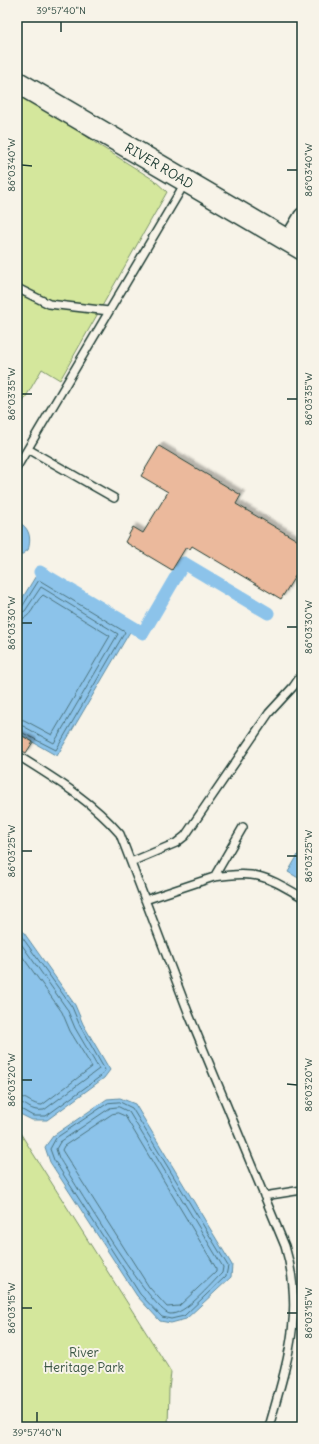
<svg xmlns="http://www.w3.org/2000/svg" width="319" height="1444" font-family="Delius,sans-serif">
  <style>
    .green { fill: #d4e79c; stroke: #7a9268 }
    .water { fill: #8cc3ea; stroke: #608da1 }
    .lines { fill: none; stroke-linecap: round; stroke-linejoin: round }
    .shore { stroke: #4b737d; stroke-width: 1 }
    .canal { stroke: #8cc3ea; stroke-width: 13 }
    .building { fill: #ebb99c; stroke: #1f3d34; filter: url(#shadow) }
    .lane-casing { stroke: #1f3d34; stroke-width: 10 }
    .street-casing { stroke: #1f3d34; stroke-width: 18 }
    .secondary-casing { stroke: #1f3d34; stroke-width: 24 }
    .lane { stroke: #f7f3e8; stroke-width: 7 }
    .street { stroke: #f7f3e8; stroke-width: 15 }
    .secondary { stroke: #f7f3e8; stroke-width: 21 }
    .ticks { fill: none; stroke: #1f3d34; stroke-width: 1.5 }
    .labels { text-anchor: middle; dominant-baseline: central; stroke-width: 4; stroke-linejoin: round; paint-order: stroke }
    .street-label { font-size: 13px; fill: #1f3d34; stroke: #f7f3e8 }
    .park-label { font-size: 13px; fill: #3a5644; stroke: #f7f3e8 }
    .neatline { fill: none; stroke: #1f3d34; stroke-width: 1.5 }
    .ticks-label { font-size: 10px; text-anchor: middle; fill: #1f3d34 }
  </style>
  <defs>
    <filter id="shadow"><feDropShadow dx="3.5" dy="-3.5" stdDeviation="1" flood-color="#0004"/></filter>
  </defs>
  <rect width="100%" height="100%" fill="#f7f3e8"/>
  <filter id="ink" filterUnits="userSpaceOnUse"><feTurbulence type="fractalNoise" baseFrequency=".025" numOctaves="2"/><feDisplacementMap in="SourceGraphic" scale="8" xChannelSelector="R" yChannelSelector="G"/><feConvolveMatrix kernelMatrix="1 2 1 2 8 2 1 2 1" color-interpolation-filters="sRGB"/></filter>
  <g filter="url(#ink)">
    <path class="green" d="M17,90l39,24 41,30 57,36 13,12 -107,188 -18,-11 -25,43z
      M17,1128l154,244 -2,17 -1,38h-151z"/>
    <path class="water" d="M17,522c12,4 15,16 11,28l-11,8z
      M37,574l94,56 -74,126 -40,-23v-126z
      M302,848v32l-14,-8z
      M17,923l58,82 8,19 27,46 -6,8 -57,42h-15l-12,-6 -3,-5z
      M120,1098l15,6 97,161 -1,12 -45,42 -15,4 -11,-2 -23,-25 -87,-134 -5,-15 8,-11 54,-37z"/>
    <g class="lines">
      <path class="shore" d="M17,609l5,-2 17,-27 86,52 -69,118 -39,-20
        M17,614l8,-3 16,-24 77,47 -64,109 -31,-17 -6,-1
        M17,620c16,-1 16,-17 26,-25l67,41 -58,99 -28,-15 -7,-1
        M17,930l55,77 8,19 25,44 -4,6 -55,40h-13l-16,-9
        M17,938l50,71 8,19 24,41 -55,41c-15,2 -16,-7 -27,-8
        M17,949l45,63 8,19 22,36 -50,38c-10,0 -15,-8 -25,-9
        M120,1102l12,6 96,158 -2,10 -42,40 -13,3 -9,-2 -22,-23 -86,-134 -4,-11 6,-11 52,-35z
        M119,1107l10,5 94,155 -1,6c-11,11 -37,42 -52,41 -18,-2 -97,-134 -111,-156l-3,-9 4,-7 50,-34z
        M118,1113l7,3 91,152v3l-37,35 -12,1 -18,-20 -87,-137 2,-4 48,-32z"/>
      <path class="canal" d="M40,572l103,61 41,-70 84,50"/>
    </g>
    <path class="building" d="M159,446l82,49 -5,9 66,39v22l-21,34 -89,-53 -2,3 -4,-2 -14,23 -47,-28 8,-15 10,6 25,-41 -27,-16z
      M17,733l16,9 -7,11 -9,-5z"/>
    <g class="lines">
      <g class="lane-casing">
        <path id="lane" d="M17,288l32,16 60,7
          M28,449l86,49
          M17,467l168,-284
          M17,755c38,24 74,45 103,79l68,178 97,234c20,66 2,117 -16,181
          M131,862l45,-19 9,-7 84,-123 24,-26 9,-13
          M214,877c43,-7 51,-1 88,20
          M145,900l69,-23 29,-50
          M264,1196l38,-6"/>
      </g>
      <g class="street-casing">
        <path id="street" d="M287,241l15,-25"/>
      </g>
      <g class="secondary-casing">
        <g id="secondary">
          <path id="s1" d="M17,82l285,167"/>
        </g>
      </g>
      <use href="#lane" class="lane"/>
      <use href="#street" class="street"/>
      <use href="#secondary" class="secondary"/>
    </g>
  </g>
  <path class="ticks" d="M61,32v-10M22,165l10,1M287,170h10M22,394h10M287,399h10M22,623h10M287,627h10M22,851h10M287,856h10M22,1080h10M287,1084l10,1M22,1308h10M287,1313h10M37,1422v-10"/>
  <g class="labels">
    <g class="street-label">
      <text stroke="none"><textPath href="#s1" startOffset="165">RIVER ROAD</textPath></text>
    </g>
    <g class="park-label">
      <text x="84" y="1352">River<tspan x="84" dy="15">Heritage Park</tspan></text>
    </g>
  </g>
  <rect width="319" height="1444" fill="none" stroke="#f7f3e8" stroke-width="44"/>
  <rect x="22" y="22" width="275" height="1400" class="neatline"/>
  <g class="ticks-label">
    <text x="61" y="14">39°57'40"N</text>
    <text transform="translate(11 165) rotate(-90)" y="4">86°03'40"W</text>
    <text transform="translate(308 170) rotate(-90)" y="4">86°03'40"W</text>
    <text transform="translate(11 394) rotate(-90)" y="4">86°03'35"W</text>
    <text transform="translate(308 399) rotate(-90)" y="4">86°03'35"W</text>
    <text transform="translate(11 623) rotate(-90)" y="4">86°03'30"W</text>
    <text transform="translate(308 627) rotate(-90)" y="4">86°03'30"W</text>
    <text transform="translate(11 851) rotate(-90)" y="4">86°03'25"W</text>
    <text transform="translate(308 856) rotate(-90)" y="4">86°03'25"W</text>
    <text transform="translate(11 1080) rotate(-90)" y="4">86°03'20"W</text>
    <text transform="translate(308 1085) rotate(-90)" y="4">86°03'20"W</text>
    <text transform="translate(11 1308) rotate(-90)" y="4">86°03'15"W</text>
    <text transform="translate(308 1313) rotate(-90)" y="4">86°03'15"W</text>
    <text x="37" y="1436">39°57'40"N</text>
  </g>
</svg>
